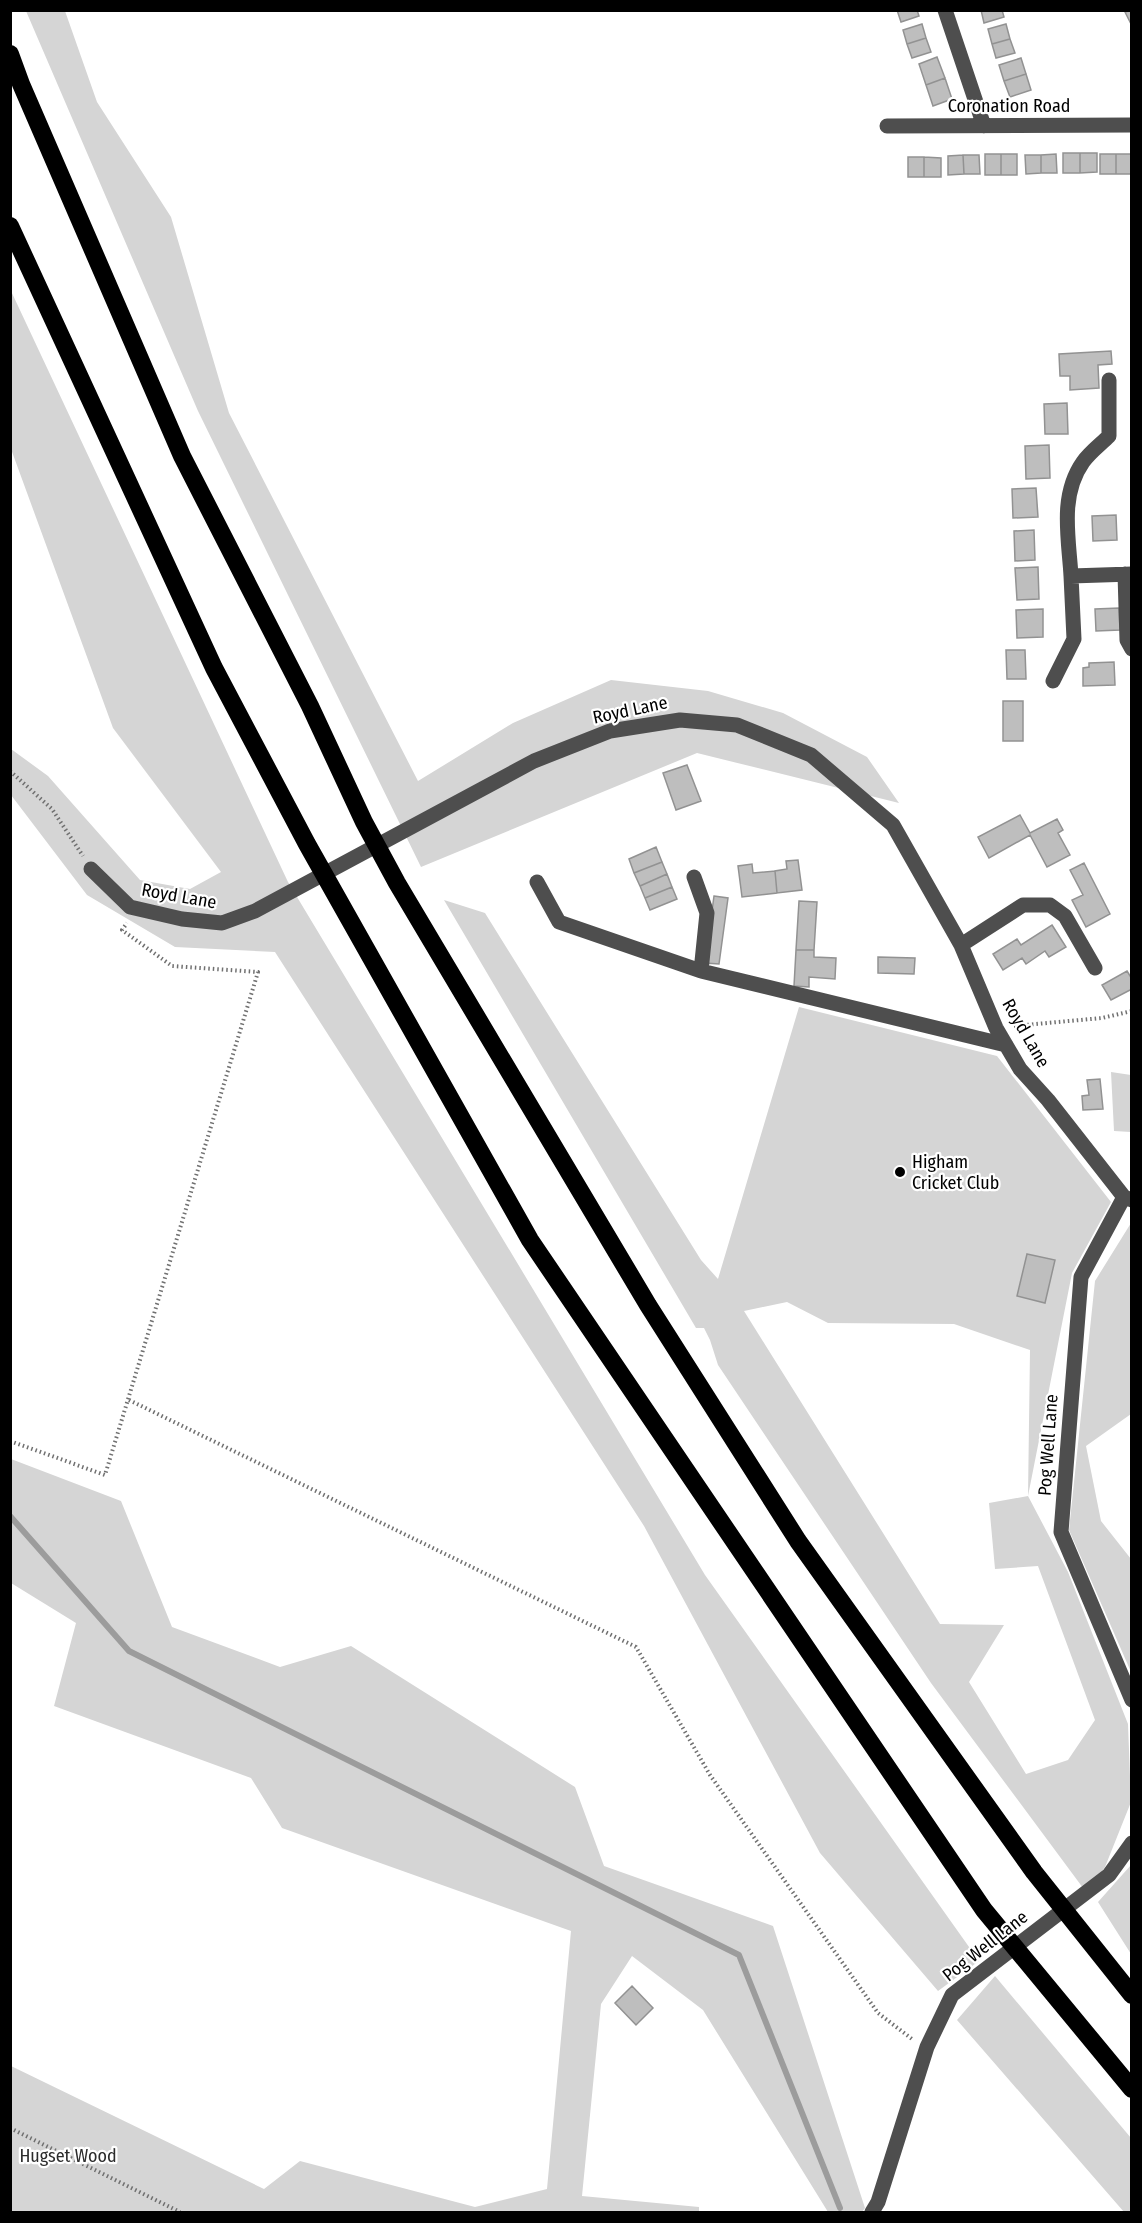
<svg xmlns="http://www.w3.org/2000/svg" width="1142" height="2223" font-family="'Fira Sans Condensed',sans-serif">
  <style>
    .green { fill: #d5d5d5; fill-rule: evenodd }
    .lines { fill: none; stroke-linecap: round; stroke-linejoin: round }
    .stream { stroke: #9c9c9c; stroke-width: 6 }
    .building { fill: #bebebe; stroke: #929292; stroke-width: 1.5 }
    .path { stroke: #707070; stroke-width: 4; stroke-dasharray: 1.5 3; stroke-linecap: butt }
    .minor { stroke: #4e4e4e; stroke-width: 15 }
    .highway { stroke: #000; stroke-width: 18 }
    .poi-dot { fill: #000; stroke: #fff; stroke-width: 2 }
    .labels { text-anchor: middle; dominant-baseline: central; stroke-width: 4.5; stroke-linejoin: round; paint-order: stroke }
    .street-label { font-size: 18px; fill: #000; stroke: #fff }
    .poi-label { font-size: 18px; fill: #000; stroke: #fff; text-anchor: start }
    .park-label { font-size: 18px; fill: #2c2c2c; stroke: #fff }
  </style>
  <rect width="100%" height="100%" fill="#fff"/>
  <path class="green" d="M26,11h39l32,91 74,115 58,196 189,368 95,-58 98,-43 97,11 75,22 84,44 32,46 -202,-50 -276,114 -223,-456z
    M11,291l277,591 417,693 274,386 -41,30 -118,-138 -176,-327 -369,-574 -100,-5 -88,-52 -76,-100v-46l37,27 92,104 50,9 31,-17 -108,-144 -102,-279z
    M444,900l41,13 216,347 17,19 81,-272 198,49 114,146 -39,71 -44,223 40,76 60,152 3,78 -26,65 -19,25 -155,-209 -213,-318 -8,-25 -6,-12h-8zM787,1302l41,21 126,1 76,26 -2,146 -39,7 6,66 43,-3 57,154 -27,40 -42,14 -57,-92 35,-57 -64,-1 -196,-313z
    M1111,1072l20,3v57l-17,-1z
    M1131,1223v191l-45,32 15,75 30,38v113l-62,-142 26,-249z
    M11,1459l110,42 51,126 108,40 71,-21 224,141 29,79 169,60 92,282 -3,4h-34l-125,-202 -71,-54 -31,48 -19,192 117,11v5h-688v-146l253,123 36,-28 175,46 72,-18 24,-258 -289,-103 -31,-50 -197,-72 22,-83 -65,-40z
    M1131,1865v89l-33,-52z
    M995,1976l136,162v74h-7l-167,-192z"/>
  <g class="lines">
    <path class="stream" d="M10,1516l119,135 610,304 101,253"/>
  </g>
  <path class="building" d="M897,10h20l2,6 -18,6z
    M981,10h21l2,7 -20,6z
    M1132,10v16l-7,-14z
    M922,24l4,14 -19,6 -4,-14z
    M1006,24l4,15 -18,5 -4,-15z
    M926,38l5,14 -19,6 -5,-14z
    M1010,39l5,14 -19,5 -4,-14z
    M937,57l8,21 -19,7 -7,-21z
    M1021,58l5,16 -22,7 -5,-16z
    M1026,74l5,16 -21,7 -6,-16z
    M945,78l7,21 -19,7 -7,-21z
    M1063,153h17v20h-17z
    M1080,153h17v19l-17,1z
    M985,154h16v21h-16z
    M1001,154h16v21h-16z
    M1056,154l1,19h-16v-18z
    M1100,154h16v20h-16z
    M1116,154h16v20h-16z
    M963,155l1,19 -16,1v-19z
    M963,155h16l1,19h-16z
    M1025,155h16v18l-15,1z
    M908,157h16v20h-16z
    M924,157l17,1v19h-17z
    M1111,351l1,13 -14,1 1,23 -29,2v-14h-10l-1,-22z
    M1067,403l1,31h-23l-1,-30z
    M1049,445l1,33 -24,1 -1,-33z
    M1036,488l2,29 -25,1 -1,-29z
    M1116,515l1,25 -24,1 -1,-25z
    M1034,530l1,30 -20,1 -1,-30z
    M1038,567l1,32 -22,1 -2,-32z
    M1119,608l1,22 -24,1 -1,-22z
    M1043,609v28l-26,1 -1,-28z
    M1006,650h19l1,29h-19z
    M1114,662l1,23 -32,1v-18l6,-1v-4z
    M1003,701h20v40h-20z
    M687,765l14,36 -25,9 -13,-37z
    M1020,815l10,18 27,-14 6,11 -5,3 12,22 -23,12 -17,-32 -41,23 -11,-21z
    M656,847l6,15 -28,11 -5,-14z
    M798,860l4,30 -25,3 -2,-22 12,-2 -1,-8z
    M662,862l5,12 -27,12 -6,-13z
    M1084,863l26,51 -24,13 -14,-27 11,-5 -13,-25z
    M752,864l1,9 22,-2 2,22 -35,4 -4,-31z
    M667,874l5,13 -27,11 -5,-12z
    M672,887l5,12 -27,11 -5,-12z
    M714,896l14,2 -9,66 -14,-1z
    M799,901l18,1 -3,48h-18z
    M1052,925l14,22 -17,10 -4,-6 -19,13 -4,-6 -19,12 -10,-16 24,-15 4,6z
    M796,950h18v7l22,1 -1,21 -26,-2v10l-15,-1z
    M878,957l37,1 -1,16 -36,-1z
    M1127,971l5,8v10l-21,11 -9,-15z
    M1100,1079l3,30 -20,1 -1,-14 7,-1 -2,-15z
    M1027,1254l28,6 -10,43 -28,-7z
    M632,1986l21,22 -17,17 -21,-22z"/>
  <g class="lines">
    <path class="path" d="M10,771l42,38 31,47
      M1014,1026l88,-8 30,-7
      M129,1400l507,247 74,128 168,238 34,26
      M10,1441l95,34 153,-503 -86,-6 -50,-36 5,-7
      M10,2128l170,84"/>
    <path class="minor" d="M945,10l39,116
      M887,126l245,-1
      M1109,380v56c-8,8 -19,16 -26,26 -24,34 -14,77 -12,114l61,-2
      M1125,574l2,66 5,9
      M1053,681l21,-42 -3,-63
      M91,869l39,38 52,12 40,4 33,-12 279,-150 76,-30 70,-11 57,5 74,30 82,70 68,120 35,83 24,41 28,31 76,97
      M694,877l13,36 -6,58 305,74
      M537,882l22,40 142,49
      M961,945l62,-40h27l15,11 30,52
      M1132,1200l-8,-3 -43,80 -20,255 71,168
      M872,2212l6,-10 49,-155 25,-52 157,-120 23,-32"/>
    <path class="highway" d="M10,54l11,30 161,372 128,250 54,116 33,61 251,422 150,236 236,331 98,123
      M10,226l204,442 93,176 223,396 454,670 148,179"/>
  </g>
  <circle class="poi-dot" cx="900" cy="1172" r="6"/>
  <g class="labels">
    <g class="street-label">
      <text x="1009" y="106">Coronation Road</text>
      <text transform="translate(630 710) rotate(-12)">Royd Lane</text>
      <text transform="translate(179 896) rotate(10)">Royd Lane</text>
      <text transform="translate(1026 1033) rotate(60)">Royd Lane</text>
      <text transform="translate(1048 1445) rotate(-86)">Pog Well Lane</text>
      <text transform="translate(985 1946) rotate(-38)">Pog Well Lane</text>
    </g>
    <g class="poi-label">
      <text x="912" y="1162">Higham<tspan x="912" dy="21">Cricket Club</tspan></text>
    </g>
    <g class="park-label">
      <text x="68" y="2156">Hugset Wood</text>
    </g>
  </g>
  <rect width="1142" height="2223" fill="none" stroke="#000000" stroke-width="24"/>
</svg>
